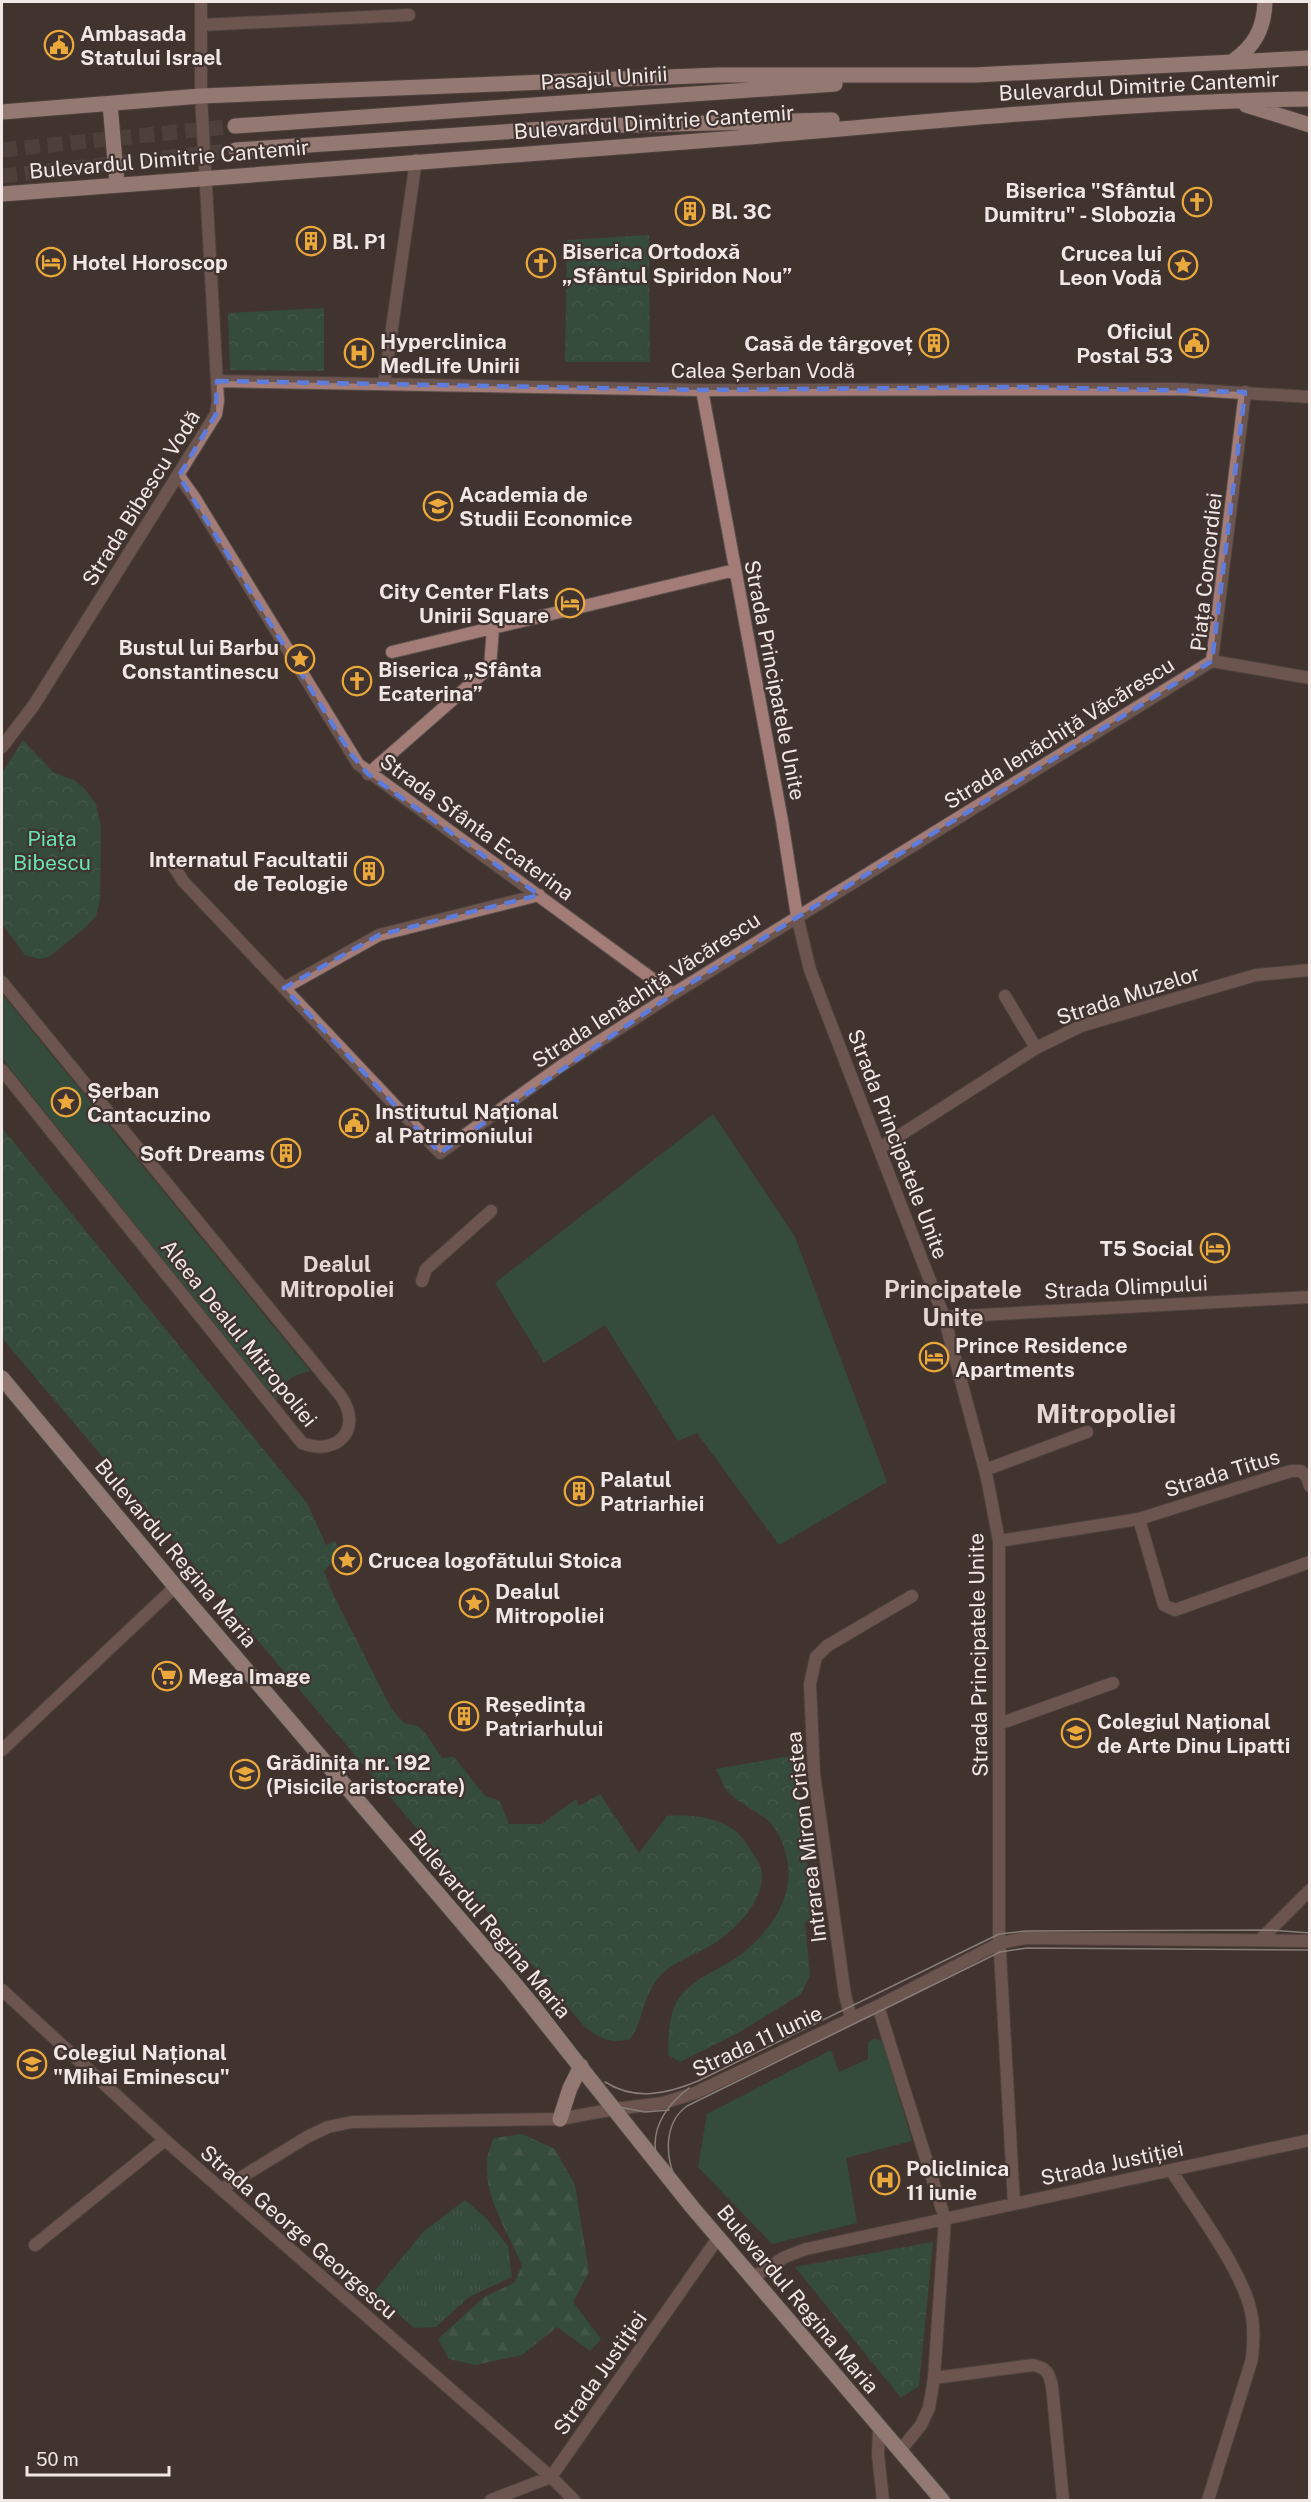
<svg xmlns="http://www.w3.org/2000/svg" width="1311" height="2502" font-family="'Public Sans',sans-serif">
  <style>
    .grass { fill: url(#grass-tufts) }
    .forest { fill: url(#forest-firs) }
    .park { fill: url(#park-crowns) }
    .garden { fill: #26664b }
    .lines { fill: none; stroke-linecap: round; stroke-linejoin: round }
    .primary-tunnel { stroke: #5b4f4b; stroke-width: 15; stroke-dasharray: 15 8; stroke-linecap: butt }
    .minor-casing { stroke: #5d514d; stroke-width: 14 }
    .tertiary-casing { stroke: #5d514d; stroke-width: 14 }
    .primary-casing { stroke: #5d514d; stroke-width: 17 }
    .minor { stroke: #a37c77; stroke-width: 12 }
    .tertiary { stroke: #a37c77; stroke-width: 12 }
    .primary { stroke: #f9c9c3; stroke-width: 15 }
    .tram { stroke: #ddd4d1; stroke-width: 1.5 }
    .marked { fill: none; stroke: #5d7cdc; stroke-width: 4.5; stroke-dasharray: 12 8; stroke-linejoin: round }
    .labels { text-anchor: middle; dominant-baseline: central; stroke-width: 4.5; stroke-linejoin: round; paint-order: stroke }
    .poi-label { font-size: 21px; font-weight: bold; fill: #f1e8e5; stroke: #413430; text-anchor: start }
    .street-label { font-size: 21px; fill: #f1e8e5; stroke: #413430 }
    .park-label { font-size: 21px; fill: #65e6af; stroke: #413430 }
    .neighbourhood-label { font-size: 22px; font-weight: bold; fill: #e7d7d1; stroke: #413430 }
    .quarter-label { font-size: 24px; font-weight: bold; fill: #e7d7d1; stroke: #413430 }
    .district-label { font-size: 27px; font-weight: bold; fill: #e7d7d1; stroke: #413430 }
  </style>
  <defs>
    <pattern id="grass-tufts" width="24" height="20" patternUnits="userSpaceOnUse" patternTransform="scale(1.5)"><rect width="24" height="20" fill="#26664b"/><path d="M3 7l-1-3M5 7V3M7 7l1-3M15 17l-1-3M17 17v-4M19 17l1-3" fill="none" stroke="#467c65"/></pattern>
    <pattern id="forest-firs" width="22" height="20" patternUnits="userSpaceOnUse" patternTransform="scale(1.5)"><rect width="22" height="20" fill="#26664b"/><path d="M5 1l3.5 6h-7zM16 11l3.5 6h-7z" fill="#467c65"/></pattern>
    <pattern id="park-crowns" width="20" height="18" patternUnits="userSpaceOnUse" patternTransform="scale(1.5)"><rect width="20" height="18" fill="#26664b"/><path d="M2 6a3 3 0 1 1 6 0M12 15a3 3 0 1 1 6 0" fill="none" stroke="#467c65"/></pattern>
  </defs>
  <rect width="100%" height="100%" fill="#413430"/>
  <path class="grass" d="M465,2200l21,18 22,28 4,31 -43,20 -33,30 -22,1 -40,-36 49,-60z"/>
  <path class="forest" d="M522,2134l33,15 20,36 14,87 -16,30 28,37 -11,12 -33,-24 -35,28 -47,10 -26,-6 -11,-20 46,-42 30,-14 8,-17c-16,-40 -50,-85 -28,-128z"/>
  <path class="park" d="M649,235l1,127h-85l2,-122z
    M324,308v63l-94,-1 -2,-57z
    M23,740l30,32 21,8 11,9 11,15 5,23 -1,73 -4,16 -10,11 -37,30 -10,2 -14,-4 -23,-31v-151z
    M2,1128l305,375 19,42 9,-4 6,13 -17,17 8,21 59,116 13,15 14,3 8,8 16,24 12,-1 31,39 15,5 9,23h33l34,-25 3,7 21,-12 39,59 28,-37c28,-2 66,2 81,30 4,6 9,13 12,20 11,30 -27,67 -50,80 -19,11 -41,17 -54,35 -13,17 -13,40 -26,58 -20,5 -30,0 -46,-13l-582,-688z
    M795,1755l18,161 -8,7 5,52 -9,19 -63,39 -58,29 -12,-7c1,-20 0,-45 14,-61 17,-19 42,-26 61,-41 29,-24 54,-59 43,-99 -11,-42 -32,-38 -57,-61 -6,-6 -9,-17 -13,-24z
    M933,2242l-14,144 -18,12 -106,-131z"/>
  <path class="garden" d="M2,994l308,377c-20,5 -28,11 -34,31l-274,-344z
    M713,1114l82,123 92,245 -108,63 -82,-112 -19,8 -73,-116 -61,38 -49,-80z
    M875,2038l8,4 29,99 -66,17 11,65 -85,21 -74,-77 9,-53 124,-64 8,22 29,-13v-17z"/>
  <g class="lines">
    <path class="primary-tunnel" d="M2,150l233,-24
      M2,176l234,-26"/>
    <g class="minor-casing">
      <path id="minor" d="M201,25l208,-10
        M201,96v-94
        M384,384l32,-224
        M702,390l80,431 15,95 13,54 134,347 43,161 12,63v393l15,270
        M179,476l15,21 164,267 315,230
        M392,652l343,-82
        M1212,661l33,-269
        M1212,661l98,17
        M368,774l122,-107 3,-39
        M173,865l10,16 257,272 121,-87 112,-72 539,-333
        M2,982l338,413c24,33 -2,62 -38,48l-300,-373
        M284,988l95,-53 160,-40
        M1005,996l31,52
        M880,1148l156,-100 45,-22 175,-51 54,-5
        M422,1281l4,-12 65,-58
        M944,1317l366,-20
        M985,1470l102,-38
        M1139,1519l25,86 11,5 135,-48
        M999,1541l140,-22 152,-48h10l6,6 3,9
        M999,1724l114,-41
        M2,1750l174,-164
        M1261,1939l49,-49
        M2,1990l163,150 386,337 23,23
        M878,2006l67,213 -11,159 -5,30 -8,17 -21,26
        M851,2018l-6,-23 -31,-221 -4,-90 6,-27 11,-11 85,-50
        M1171,2170c23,37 72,101 80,142 4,16 2,32 1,47l-44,141
        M222,2189l85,-52 21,-10 24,-5 208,-3 55,-10
        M35,2245l130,-105
        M752,2278l33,-21 21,-8 504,-109
        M934,2378l99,-13c14,3 16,8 19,21l11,114
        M879,2427l-1,28 5,45
        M491,2500l60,-23 167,-239"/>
    </g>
    <g class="tertiary-casing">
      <path id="tertiary" d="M217,381l485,9 478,-1 130,8
        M2,747l32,-42 182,-291 2,-13 -17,-305
        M615,2109l48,-6 32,-10 183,-87 122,-63 26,-5 284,3"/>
    </g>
    <g class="primary-casing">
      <path id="primary" d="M1233,61c22,-15 31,-33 32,-59
        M110,104l7,80
        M1246,105l64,20
        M2,112l199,-16 517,-21h257l335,-17
        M235,126l600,-42
        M236,150l354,-24 242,-6
        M2,194c240,-20 481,-36 722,-55 195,-16 390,-37 586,-40
        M2,1378l184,221 325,381 181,227 250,293
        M560,2119l10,-31 11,-22"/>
    </g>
    <use href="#minor" class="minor"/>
    <use href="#tertiary" class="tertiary"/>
    <use href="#primary" class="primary"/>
    <path class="tram" d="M2,1370l260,310 218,252 59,70 142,185 269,313
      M2,1388l168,203 342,398 159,200 264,311
      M605,2082c30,19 62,12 93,-1l301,-147 27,-3 244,-1 40,3
      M619,2107l26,5 24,-2
      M656,2154c-5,-28 11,-49 33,-66
      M673,2173c-8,-23 -7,-52 14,-67l313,-154 27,-4 283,2"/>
  </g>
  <path d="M0 0H1311V2502H0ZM217,381l485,9 319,-3 224,5 -33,269 -539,333 -233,159 -156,-165 95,-53 160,-40 -171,-121 -17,-20 -172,-278 37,-62z" fill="#413430" fill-opacity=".55" fill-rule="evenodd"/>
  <path class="marked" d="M217,381l485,9 319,-3 224,5 -33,269 -539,333 -233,159 -156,-165 95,-53 160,-40 -171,-121 -17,-20 -172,-278 37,-62z"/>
  <defs>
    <g id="civic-ring" transform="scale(1.5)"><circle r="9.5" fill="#413430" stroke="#eca93b" stroke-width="1.5"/><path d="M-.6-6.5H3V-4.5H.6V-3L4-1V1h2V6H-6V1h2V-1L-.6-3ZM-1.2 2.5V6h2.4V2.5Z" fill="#eca93b"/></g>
    <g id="church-ring" transform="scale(1.5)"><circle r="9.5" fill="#413430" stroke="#eca93b" stroke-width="1.5"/><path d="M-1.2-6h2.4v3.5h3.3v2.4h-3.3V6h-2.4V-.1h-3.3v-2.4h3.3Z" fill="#eca93b"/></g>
    <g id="building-ring" transform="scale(1.5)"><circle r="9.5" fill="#413430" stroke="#eca93b" stroke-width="1.5"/><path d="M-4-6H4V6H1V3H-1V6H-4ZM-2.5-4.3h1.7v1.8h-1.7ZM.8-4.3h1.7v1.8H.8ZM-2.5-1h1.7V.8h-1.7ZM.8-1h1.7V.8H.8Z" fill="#eca93b"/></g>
    <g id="hotel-ring" transform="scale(1.5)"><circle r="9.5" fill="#413430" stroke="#eca93b" stroke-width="1.5"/><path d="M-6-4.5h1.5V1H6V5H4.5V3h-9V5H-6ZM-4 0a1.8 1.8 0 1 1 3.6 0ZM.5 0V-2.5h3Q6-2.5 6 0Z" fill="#eca93b"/></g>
    <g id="sight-ring" transform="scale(1.5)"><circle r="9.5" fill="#413430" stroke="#eca93b" stroke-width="1.5"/><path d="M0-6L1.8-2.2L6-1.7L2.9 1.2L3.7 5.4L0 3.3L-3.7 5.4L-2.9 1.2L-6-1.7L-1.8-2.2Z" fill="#eca93b"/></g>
    <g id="hospital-ring" transform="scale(1.5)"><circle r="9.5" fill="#413430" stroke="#eca93b" stroke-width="1.5"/><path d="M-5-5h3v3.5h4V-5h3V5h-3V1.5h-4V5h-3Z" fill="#eca93b"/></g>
    <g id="university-ring" transform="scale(1.5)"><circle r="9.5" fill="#413430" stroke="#eca93b" stroke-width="1.5"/><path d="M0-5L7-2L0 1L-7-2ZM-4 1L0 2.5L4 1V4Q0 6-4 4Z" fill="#eca93b"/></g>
    <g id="supermarket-ring" transform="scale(1.5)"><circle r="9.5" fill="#413430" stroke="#eca93b" stroke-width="1.5"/><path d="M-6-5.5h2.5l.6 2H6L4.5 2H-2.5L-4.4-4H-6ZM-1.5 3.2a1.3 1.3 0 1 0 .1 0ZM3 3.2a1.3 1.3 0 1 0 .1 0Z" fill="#eca93b"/></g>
    <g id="school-ring" transform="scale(1.5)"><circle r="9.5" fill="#413430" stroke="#eca93b" stroke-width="1.5"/><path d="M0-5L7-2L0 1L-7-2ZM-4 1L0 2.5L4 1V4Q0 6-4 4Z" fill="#eca93b"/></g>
  </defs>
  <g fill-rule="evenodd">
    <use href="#civic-ring" x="59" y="45"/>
    <use href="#church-ring" x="1197" y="202"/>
    <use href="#building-ring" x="690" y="211"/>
    <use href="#building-ring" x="311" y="241"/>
    <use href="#hotel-ring" x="51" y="262"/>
    <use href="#church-ring" x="541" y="263"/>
    <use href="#sight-ring" x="1183" y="265"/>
    <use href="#building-ring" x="934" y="343"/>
    <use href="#civic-ring" x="1194" y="343"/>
    <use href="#hospital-ring" x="359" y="353"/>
    <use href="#university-ring" x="438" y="506"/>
    <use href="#hotel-ring" x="570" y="603"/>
    <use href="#sight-ring" x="300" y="659"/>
    <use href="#church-ring" x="357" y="681"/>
    <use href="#building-ring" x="369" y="871"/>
    <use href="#sight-ring" x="66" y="1102"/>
    <use href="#civic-ring" x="354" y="1123"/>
    <use href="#building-ring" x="286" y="1153"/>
    <use href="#hotel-ring" x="1215" y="1248"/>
    <use href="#hotel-ring" x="934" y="1357"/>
    <use href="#building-ring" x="579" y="1491"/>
    <use href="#sight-ring" x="347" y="1560"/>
    <use href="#sight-ring" x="474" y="1603"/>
    <use href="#supermarket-ring" x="167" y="1676"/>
    <use href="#building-ring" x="464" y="1716"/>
    <use href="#school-ring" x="1076" y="1733"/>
    <use href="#school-ring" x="245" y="1774"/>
    <use href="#school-ring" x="32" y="2064"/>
    <use href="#hospital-ring" x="885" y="2180"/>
  </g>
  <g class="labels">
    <g class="poi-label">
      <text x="80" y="33">Ambasada<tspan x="80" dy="24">Statului Israel</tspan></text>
      <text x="1176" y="190" text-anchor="end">Biserica "Sfântul<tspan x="1176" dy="24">Dumitru" - Slobozia</tspan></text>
      <text x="711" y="211">Bl. 3C</text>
      <text x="332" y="241">Bl. P1</text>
      <text x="562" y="251">Biserica Ortodoxă<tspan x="562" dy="24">„Sfântul Spiridon Nou”</tspan></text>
      <text x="1162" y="253" text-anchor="end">Crucea lui<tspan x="1162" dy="24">Leon Vodă</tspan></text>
      <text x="72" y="262">Hotel Horoscop</text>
      <text x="1173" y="331" text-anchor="end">Oficiul<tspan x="1173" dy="24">Postal 53</tspan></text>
      <text x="380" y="341">Hyperclinica<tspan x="380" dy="24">MedLife Unirii</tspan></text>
      <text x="913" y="343" text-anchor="end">Casă de târgoveț</text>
      <text x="459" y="494">Academia de<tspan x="459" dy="24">Studii Economice</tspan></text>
      <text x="549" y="591" text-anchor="end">City Center Flats<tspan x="549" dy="24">Unirii Square</tspan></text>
      <text x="279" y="647" text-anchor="end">Bustul lui Barbu<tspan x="279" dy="24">Constantinescu</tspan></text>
      <text x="378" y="669">Biserica „Sfânta<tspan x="378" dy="24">Ecaterina”</tspan></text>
      <text x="348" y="859" text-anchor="end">Internatul Facultatii<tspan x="348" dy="24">de Teologie</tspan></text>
      <text x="87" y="1090">Șerban<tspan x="87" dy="24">Cantacuzino</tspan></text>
      <text x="375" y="1111">Institutul Național<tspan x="375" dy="24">al Patrimoniului</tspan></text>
      <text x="265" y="1153" text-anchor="end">Soft Dreams</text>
      <text x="1194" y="1248" text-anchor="end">T5 Social</text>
      <text x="955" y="1345">Prince Residence<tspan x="955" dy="24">Apartments</tspan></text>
      <text x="600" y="1479">Palatul<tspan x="600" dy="24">Patriarhiei</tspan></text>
      <text x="368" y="1560">Crucea logofătului Stoica</text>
      <text x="495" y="1591">Dealul<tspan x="495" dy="24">Mitropoliei</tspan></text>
      <text x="188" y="1676">Mega Image</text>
      <text x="485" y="1704">Reședința<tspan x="485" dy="24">Patriarhului</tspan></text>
      <text x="1097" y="1721">Colegiul Național<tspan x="1097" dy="24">de Arte Dinu Lipatti</tspan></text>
      <text x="266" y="1762">Grădinița nr. 192<tspan x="266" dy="24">(Pisicile aristocrate)</tspan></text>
      <text x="53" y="2052">Colegiul Național<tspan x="53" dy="24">"Mihai Eminescu"</tspan></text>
      <text x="906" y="2168">Policlinica<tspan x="906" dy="24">11 iunie</tspan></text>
    </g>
    <g class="street-label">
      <text transform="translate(604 78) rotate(-4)">Pasajul Unirii</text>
      <text transform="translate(1139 86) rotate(-3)">Bulevardul Dimitrie Cantemir</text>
      <text transform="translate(654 122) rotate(-4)">Bulevardul Dimitrie Cantemir</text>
      <text transform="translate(169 159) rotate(-5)">Bulevardul Dimitrie Cantemir</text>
      <text x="763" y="370">Calea Șerban Vodă</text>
      <text transform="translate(141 498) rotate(-58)">Strada Bibescu Vodă</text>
      <text transform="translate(1206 572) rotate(-84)">Piața Concordiei</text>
      <text transform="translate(775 680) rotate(79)">Strada Principatele Unite</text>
      <text transform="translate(1059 733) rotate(-32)">Strada Ienăchiță Văcărescu</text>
      <text transform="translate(477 827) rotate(36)">Strada Sfânta Ecaterina</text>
      <text transform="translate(646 990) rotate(-33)">Strada Ienăchiță Văcărescu</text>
      <text transform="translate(1128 995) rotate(-18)">Strada Muzelor</text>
      <text transform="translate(898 1144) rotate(69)">Strada Principatele Unite</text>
      <text transform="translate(1126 1287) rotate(-3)">Strada Olimpului</text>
      <text transform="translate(239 1333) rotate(51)">Aleea Dealul Mitropoliei</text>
      <text transform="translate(1222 1473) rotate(-17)">Strada Titus</text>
      <text transform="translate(176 1553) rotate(50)">Bulevardul Regina Maria</text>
      <text transform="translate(978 1655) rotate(-91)">Strada Principatele Unite</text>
      <text transform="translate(806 1837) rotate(-97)">Intrarea Miron Cristea</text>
      <text transform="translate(490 1924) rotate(50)">Bulevardul Regina Maria</text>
      <text transform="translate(757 2041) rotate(-25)">Strada 11 Iunie</text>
      <text transform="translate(1112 2163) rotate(-12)">Strada Justiției</text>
      <text transform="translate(299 2232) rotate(41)">Strada George Georgescu</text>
      <text transform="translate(798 2299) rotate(50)">Bulevardul Regina Maria</text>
      <text transform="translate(600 2373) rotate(-55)">Strada Justiției</text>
    </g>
    <g class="park-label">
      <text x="52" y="838">Piața<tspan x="52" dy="24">Bibescu</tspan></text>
    </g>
    <g class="neighbourhood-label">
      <text x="337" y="1264">Dealul<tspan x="337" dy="25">Mitropoliei</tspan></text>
    </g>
    <g class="quarter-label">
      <text x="953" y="1289">Principatele<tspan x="953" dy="28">Unite</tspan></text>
    </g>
    <g class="district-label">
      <text x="1106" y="1413">Mitropoliei</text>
    </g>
  </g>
  <rect width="1311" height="2502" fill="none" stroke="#f1e8e5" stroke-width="6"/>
  <path d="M27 2466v9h142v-9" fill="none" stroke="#f1e8e5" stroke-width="3"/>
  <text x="36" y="2466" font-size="18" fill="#f1e8e5" stroke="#413430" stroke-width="4.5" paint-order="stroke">50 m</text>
</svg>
